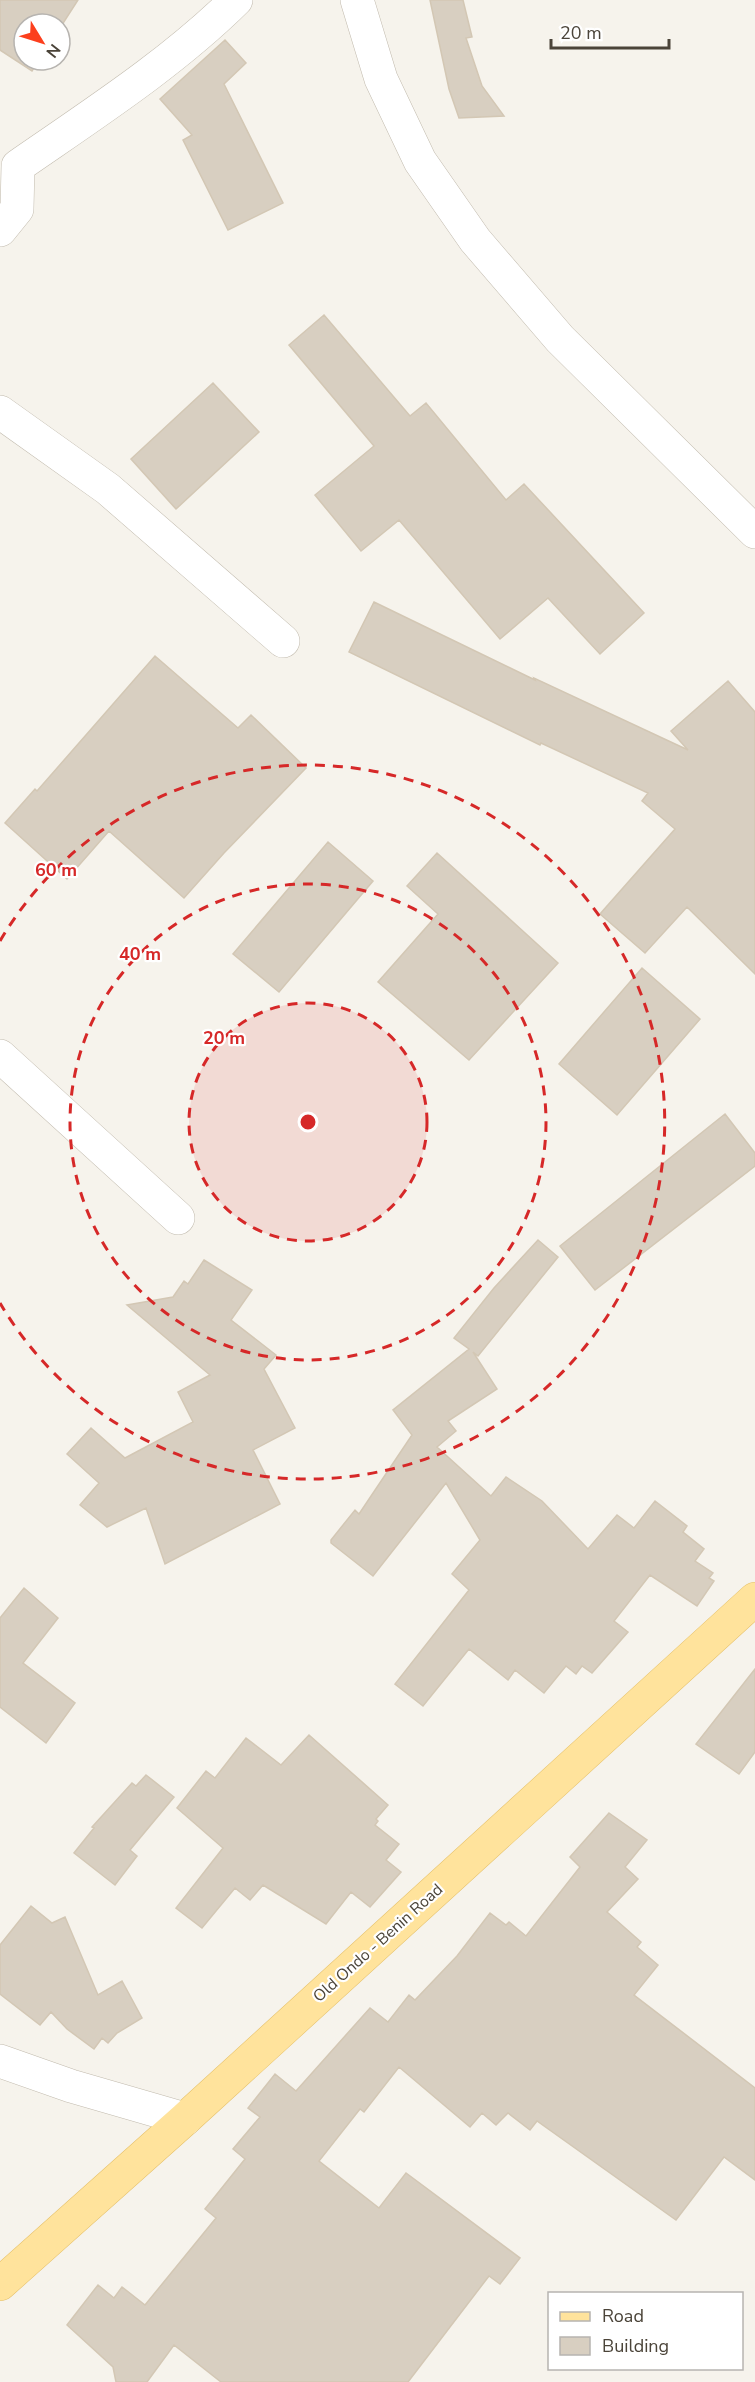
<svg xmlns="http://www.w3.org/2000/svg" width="755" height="2382" font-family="'Nunito Sans',sans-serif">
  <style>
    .building { fill: #d8cfc1; stroke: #d3c7b4; stroke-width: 1.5 }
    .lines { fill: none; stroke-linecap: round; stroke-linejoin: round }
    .minor-casing { stroke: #c2bbae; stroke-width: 34 }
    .primary-casing { stroke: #e6c16a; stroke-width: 34 }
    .minor { stroke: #fff; stroke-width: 33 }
    .primary { stroke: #ffe39c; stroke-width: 33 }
    .ring { fill: none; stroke: #d62828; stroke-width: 3; stroke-dasharray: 10 8 }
    .labels { text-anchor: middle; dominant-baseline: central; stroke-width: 4.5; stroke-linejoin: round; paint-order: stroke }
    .street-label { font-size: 16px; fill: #4b4439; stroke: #fff }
    .centre { fill: #d62828; stroke: #fff; stroke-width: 3 }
    .ring-label { font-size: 18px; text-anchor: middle; font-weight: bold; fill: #d62828; stroke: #fff; stroke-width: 4.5; stroke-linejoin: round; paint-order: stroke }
  </style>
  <rect width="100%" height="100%" fill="#f6f3ec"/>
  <path class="building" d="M0,0h78l-18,28v-4h-36v36h15l-7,11 -32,-21z
    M430,0h33l9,37 -6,1 16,48 22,30 -45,2 -10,-29z
    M225,40l21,23 -22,21 59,119 -55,27 -45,-90 9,-5 -32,-36z
    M324,315l86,101 16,-13 80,97 18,-16 120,129 -44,41 -52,-56 -48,41 -101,-119 -38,31 -46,-56 59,-49 -85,-101z
    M213,383l46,49 -83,77 -45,-50z
    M374,602l161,78 -1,-2 154,72 -17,-19 57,-50 27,31v262l-68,-67 -42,46 -45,-39 75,-85 -33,-28 6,-8 -107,-50 -1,2 -191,-93z
    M155,656l83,72 13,-13 55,53 -82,85 -40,45 -75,-67 -42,48 -62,-56 30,-34 2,2z
    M328,842l45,39 -94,111 -46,-38z
    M437,853l121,110 -89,97 -91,-78 60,-68 -31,-28z
    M642,968l58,51 -83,96 -58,-51z
    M725,1114l30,39v13l-160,124 -35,-44z
    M538,1240l20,17 -80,99 -5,-4 24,37 -49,32 8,10 -19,16 54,49 15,-19 36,24 46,48 29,-34 17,13 21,-27 32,25 -4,6 21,17 -9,12 18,12 -4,5 5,3 -17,25 -47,-31 -36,46 14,11 -36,41 -10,-7 -6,8 -10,-8 -22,27 -29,-23 -7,10 -39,-31 -46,57 -28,-22 74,-94 -17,-16 28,-34 -34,-57 -73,93 -42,-33v-3l24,-30 4,4 53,-79 -19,-25 76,-61 -15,-11 40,-50z
    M204,1260l48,30 -21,30 45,35 -12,14 31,59 -42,22 27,54 -115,60 -19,-56 -39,19 -27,-22 19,-22 -32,-29 24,-26 34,30 68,-36 -15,-30 32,-17 -83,-70 46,-8 11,-16 4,3z
    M24,1588l34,30 -35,45 52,40 -29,40 -46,-36v-89z
    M755,1669v83l-16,22 -43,-30z
    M309,1735l79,70 -12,14 2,2 -3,4 24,19 -13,16 15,12 -31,35 -19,-15 -25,32 -63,-39 -13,15 -15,-12 -33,40 -26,-20 47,-60 -46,-40 29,-37 9,7 31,-40 35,27z
    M146,1775l28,22 -44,53 7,6 -22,29 -41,-32 20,-25 -2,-1 40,-44 4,3z
    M609,1813l38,27 -22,27 13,12 -31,33 34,30 -4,5 21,18 -24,30 121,93v92l-31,-23 -48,63 -139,-99 -7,9 -22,-17 -12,12 -14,-12 -12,14 -71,-60 -35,45 -4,-3 -41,52 60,47 27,-35 114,85 -20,26 -11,-8 -81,106h-187l-47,-37 -27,37h-31l-3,-15 -46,-42 31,-40 16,13 8,-11 23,18 71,-87 -11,-9 40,-50 -12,-10 27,-32 -12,-9 27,-34 21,17 74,-83 18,14 21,-27 6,5 42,-44 33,-43 16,12 3,-3 17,14 54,-69 -10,-10z
    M31,1906l21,17 13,-6 33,78 24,-14 20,37 -25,15 -9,10 -6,-5 -8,11 -27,-20 -16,-17 -11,13 -40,-31v-49z"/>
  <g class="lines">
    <g class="minor-casing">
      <path id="minor" d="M357,0l24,79 39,82 55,79 85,99 195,193
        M0,230l17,-21 1,-43c75,-52 153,-102 218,-166
        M0,412l108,77 175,152
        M0,1056l178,162
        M0,2061l71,25 114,33"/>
    </g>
    <g class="primary-casing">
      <path id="primary" d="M0,2284l185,-165 570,-520"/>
    </g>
    <use href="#minor" class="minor"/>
    <use href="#primary" class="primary"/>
  </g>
  <circle cx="308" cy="1122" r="119" fill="#d62828" fill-opacity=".12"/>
  <g class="ring">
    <circle cx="308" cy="1122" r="119"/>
    <circle cx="308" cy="1122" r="238"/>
    <path d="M0 941A357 357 0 1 1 0 1303"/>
  </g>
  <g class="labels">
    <g class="street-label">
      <text transform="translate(378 1943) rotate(-42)">Old Ondo - Benin Road</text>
    </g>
  </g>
  <circle cx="308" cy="1122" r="9" class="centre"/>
  <g class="ring-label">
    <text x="56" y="876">60 m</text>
    <text x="140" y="960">40 m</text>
    <text x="224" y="1044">20 m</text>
  </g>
  <rect x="548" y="2292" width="195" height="78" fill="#ffffff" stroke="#b7b4b0" stroke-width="1.5"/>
  <rect x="560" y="2312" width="30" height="9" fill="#ffe39c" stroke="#b7b4b0" stroke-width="1.5"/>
  <text x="602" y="2322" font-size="18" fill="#4b4439">Road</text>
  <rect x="560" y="2337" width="30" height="18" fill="#d8cfc1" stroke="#b7b4b0" stroke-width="1.5"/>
  <text x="602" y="2352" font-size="18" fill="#4b4439">Building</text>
  <g transform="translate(42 42) rotate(128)"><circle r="28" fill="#ffffff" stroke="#b7b4b0" stroke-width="1.5"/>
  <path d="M0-4.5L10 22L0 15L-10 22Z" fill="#fc3f1d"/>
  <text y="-9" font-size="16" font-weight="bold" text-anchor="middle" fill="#4b4439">N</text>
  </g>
  <path d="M551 39v9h118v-9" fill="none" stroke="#4b4439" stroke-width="3"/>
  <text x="560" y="39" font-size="18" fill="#4b4439" stroke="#ffffff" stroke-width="4.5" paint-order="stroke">20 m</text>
</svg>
